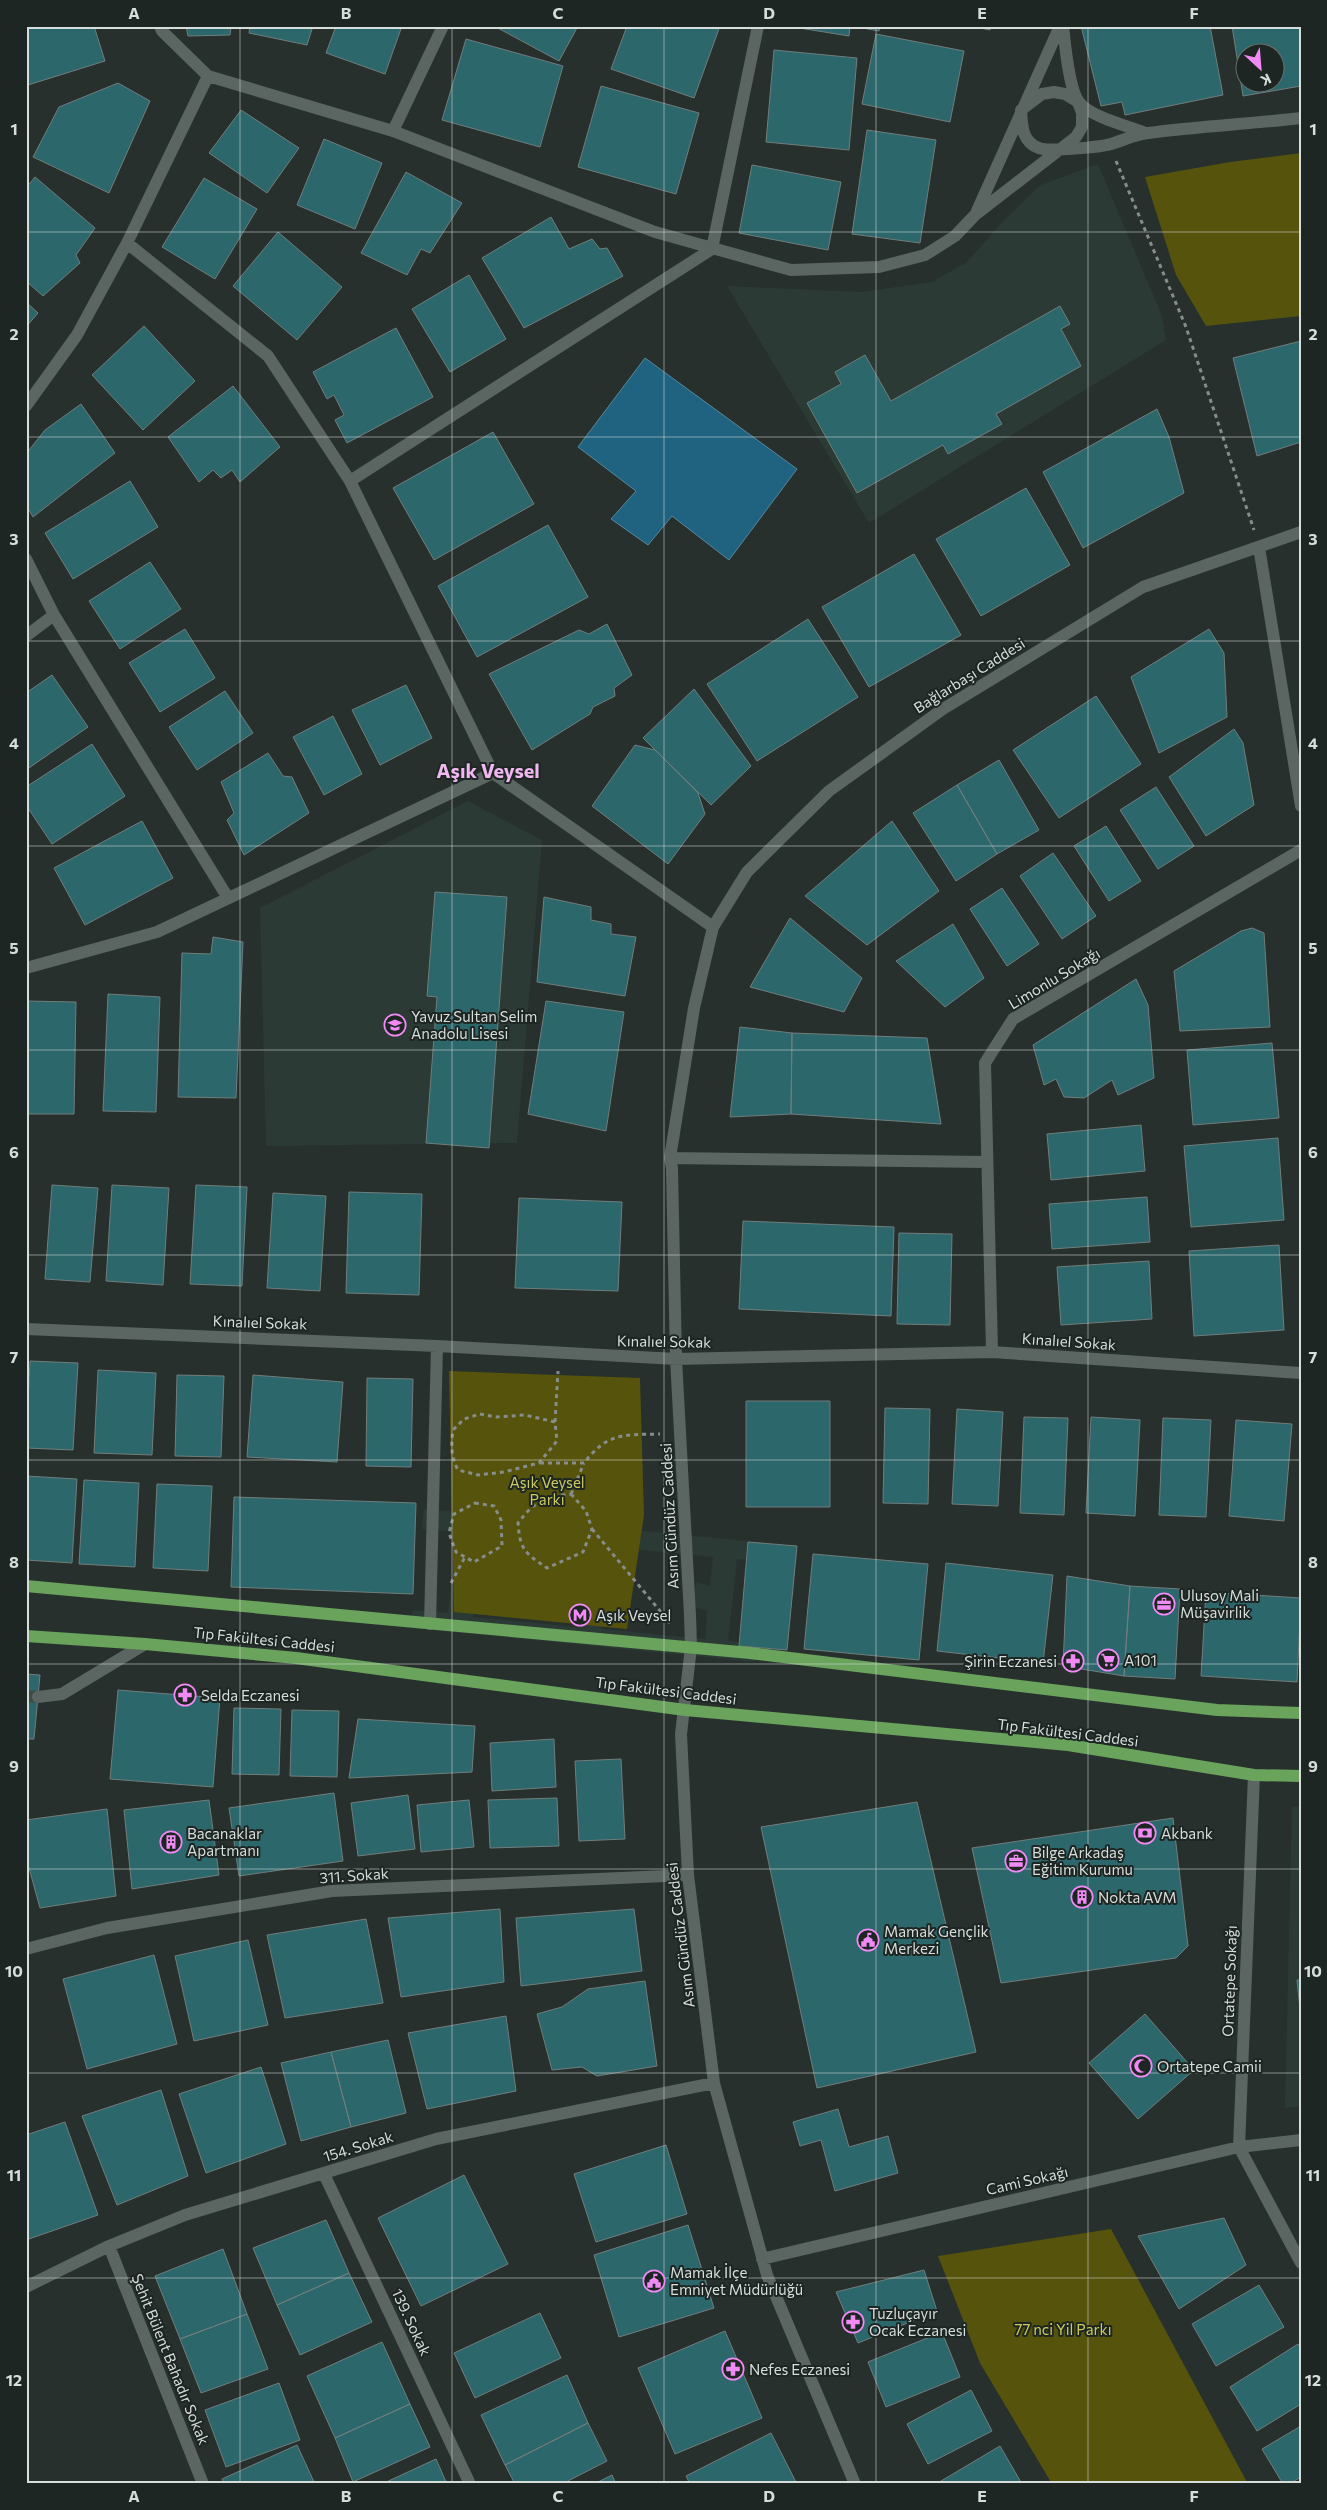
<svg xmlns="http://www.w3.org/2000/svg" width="1327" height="2510" font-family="Commissioner,sans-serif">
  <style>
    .built { fill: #2b3a34; fill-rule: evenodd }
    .green { fill: #56530c }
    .water { fill: #206381; stroke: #57889c }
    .building { fill: #2c676b; stroke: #717d7d; fill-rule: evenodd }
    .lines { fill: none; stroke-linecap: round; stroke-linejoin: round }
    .minor-tunnel { stroke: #414a47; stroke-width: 12; stroke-dasharray: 12 6; stroke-linecap: butt }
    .path { stroke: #868d8b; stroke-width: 3; stroke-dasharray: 4 4; stroke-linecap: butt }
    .minor { stroke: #5b6561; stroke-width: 12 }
    .major { stroke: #6aa35c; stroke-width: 12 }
    .grid { fill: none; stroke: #d7dddb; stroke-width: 1; stroke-opacity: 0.55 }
    .labels { text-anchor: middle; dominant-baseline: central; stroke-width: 4; stroke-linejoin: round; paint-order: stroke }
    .street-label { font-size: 15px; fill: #d7dddb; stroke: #1d2623 }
    .poi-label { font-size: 15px; fill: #d7dddb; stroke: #1d2623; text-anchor: start }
    .park-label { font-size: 15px; fill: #cdca5c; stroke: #1d2623 }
    .district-label { font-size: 20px; font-weight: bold; fill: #f0b7f1; stroke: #1d2623 }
    .neatline { fill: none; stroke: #d7dddb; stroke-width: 2 }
    .grid-label { font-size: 16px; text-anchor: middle; font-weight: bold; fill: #d7dddb }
  </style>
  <rect width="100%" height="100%" fill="#27302d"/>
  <path class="built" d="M1098,164l64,152 4,24 -297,183 -142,-237 134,6 71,-10 35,-20 38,-43 36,-34z
    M468,801l74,39 -25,303 -251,3 -6,-238z
    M424,1509l343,34 -2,19 -28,-3 -9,82 29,3 -2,18 -344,-34 2,-18 35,3 9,-81 -35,-3zM585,1545l-8,82 -104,-10 3,-28zM609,1547l104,10 -3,29 -13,-4 -9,22 19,7 -2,28 -104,-10z
    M1292,1807h9v299l-16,2z"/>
  <path class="green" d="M1301,153v163l-95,10 -30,-51 -31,-98 85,-15z
    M449,1371l191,7 4,137 -17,114 -173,-17z
    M1111,2229l137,255h-196l-72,-121 -42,-107z"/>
  <path class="water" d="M645,358l152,111 -68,91 -57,-44 -24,29 -37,-26 25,-28 -58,-44z"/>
  <path class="building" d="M26,26h68l11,35 -77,24z
    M186,26h45l-1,9 -42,1z
    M250,26h63l-6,19 -58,-12z
    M336,26h66l-17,48 -59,-21z
    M494,26h84l-19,35z
    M627,26h93l-26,72 -83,-29z
    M787,26h63l-1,10z
    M851,26h29l-1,5z
    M970,26h21l-1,4z
    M1081,26h129l13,69 -98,20 -3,-13 -21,4z
    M1232,26h69v60l-58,10zM1244,52h30v30h-30z
    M876,34l88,17 -14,71 -88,-18z
    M466,39l97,27 -23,81 -98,-27z
    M774,50l83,8 -8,92 -83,-8z
    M118,83l32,18 -41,92 -76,-36 26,-50z
    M601,86l98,27 -23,81 -98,-27z
    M241,110l58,38 -32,45 -58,-40z
    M867,130l69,10 -16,103 -68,-9z
    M324,139l58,24 -27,66 -58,-24z
    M752,165l89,17 -13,68 -89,-17z
    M406,172l56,31 -32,50 -9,-4 -14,26 -46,-22z
    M35,177l60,51 -19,27 4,8 -37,33 -17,-15v-93z
    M204,178l53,31 -42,70 -53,-32z
    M551,217l18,32 23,-10 8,10 7,-1 16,28 -99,52 -42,-70z
    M278,232l64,55 -45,53 -64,-54z
    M469,275l37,64 -56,33 -38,-63z
    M26,302l12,11 -12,14z
    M1060,306l10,18 -9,5 20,37 -85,48 6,10 -54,30 -5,-9 -86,48 -50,-90 34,-19 -6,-12 30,-17 26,46z
    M144,326l51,55 -52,49 -51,-55z
    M396,328l37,69 -86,46 -12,-23 9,-5 -10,-20 -7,4 -14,-27z
    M1301,341v101l-44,14 -24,-98z
    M233,386l47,61 -40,35 -8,-12 -11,8 -8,-8 -14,12 -31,-45z
    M81,404l34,49 -82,64 -7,-12v-51l19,-24z
    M1157,409l12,28 15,56 -101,55 -40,-76z
    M493,432l41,72 -100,56 -41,-72z
    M130,481l28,46 -85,52 -28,-46z
    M1026,488l44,77 -89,51 -45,-77z
    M548,525l40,72 -111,60 -39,-71z
    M914,554l47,81 -92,52 -47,-80z
    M150,562l31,47 -61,40 -31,-48z
    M808,619l50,78 -101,64 -50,-77z
    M607,624l25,51 -18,13 1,8 -22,11 -3,7 -58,36 -43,-76 90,-44 10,4z
    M185,629l30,49 -55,34 -31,-49z
    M1209,629l15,24 3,64 -68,36 -28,-76z
    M52,675l36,52 -62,43v-77z
    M406,685l26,53 -52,27 -28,-55z
    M694,689l57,77 -40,39 -68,-67z
    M225,691l28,42 -56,37 -28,-43z
    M1096,696l45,68 -82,54 -46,-68z
    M333,716l29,58 -38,21 -31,-58z
    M1234,729l9,14 11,62 -48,31 -37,-59z
    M92,744l33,52 -73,48 -26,-39v-18z
    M635,745l20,5 43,43 7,21 -37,50 -76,-58z
    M268,753l15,23 9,1 17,36 -65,42 -17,-35 7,-7 -13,-31z
    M999,760l40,70 -42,24 -40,-69z
    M957,785l40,69 -41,27 -43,-68z
    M1156,787l38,59 -36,23 -38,-59z
    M142,821l31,57 -88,47 -31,-57z
    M892,821l47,70 -72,54 -62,-49z
    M1106,826l35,55 -32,20 -35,-55z
    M1053,853l43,63 -34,23 -42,-63z
    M1002,888l37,56 -32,22 -37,-57z
    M435,892l72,5 -18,251 -63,-5 11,-146 -10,-1z
    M544,897l47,10v13l20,4v10l25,3 -11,59 -88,-14z
    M790,918l72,60 -18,34 -94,-25z
    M953,924l31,54 -39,29 -49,-46z
    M1252,928l12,5 6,94 -90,4 -6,-60 67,-40z
    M213,937l30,5 -7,156 -58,-1 4,-144 29,1z
    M1136,979l12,26 6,73 -36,17 -6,-15 -28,18 -20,-1 -8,-18 -12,6 -11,-40z
    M108,994l52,3 -4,115 -53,-1z
    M26,1001l50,1 -2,112h-48z
    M546,1001l78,11 -18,119 -78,-17z
    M740,1027l52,6 -1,81 -61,3z
    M792,1033l135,5 14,86 -150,-10z
    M1272,1043l7,75 -86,7 -6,-75z
    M1141,1125l4,46 -94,9 -4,-46z
    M1278,1138l6,82 -93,7 -7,-81z
    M52,1185l46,3 -8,94 -45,-3z
    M112,1185l57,3 -6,97 -57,-4z
    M196,1185l51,2 -5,99 -52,-2z
    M349,1192l73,2 -3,101 -73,-2z
    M273,1193l53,3 -6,95 -53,-3z
    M1147,1197l3,45 -98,7 -3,-45z
    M519,1198l103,4 -4,89 -103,-3z
    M743,1221l151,6 -3,89 -152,-7z
    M899,1233l53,1 -2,91 -53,-1z
    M1279,1245l5,85 -90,6 -5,-85z
    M1149,1261l3,58 -91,6 -4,-58z
    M30,1361l48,2 -5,87 -47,-2z
    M98,1370l58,3 -4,82 -58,-2z
    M177,1375l47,1 -3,81 -46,-1z
    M253,1375l90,7 -6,80 -90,-5z
    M367,1378l46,1 -2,88 -45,-1z
    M746,1401h84v106h-84z
    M885,1408l45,1 -2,95 -45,-1z
    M957,1409l46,3 -5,94 -46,-2z
    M1024,1417l44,1 -4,97 -44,-2z
    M1091,1417l49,3 -5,96 -49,-3z
    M1163,1418l48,2 -5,97 -47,-2z
    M1236,1420l56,4 -8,97 -55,-5z
    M26,1476l51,3 -5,84 -46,-3z
    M84,1480l55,3 -4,84 -56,-3z
    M157,1484l55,2 -4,85 -55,-3z
    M234,1497l182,6 -3,91 -182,-7z
    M748,1542l49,4 -10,104 -48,-4z
    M813,1554l115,10 -9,96 -115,-11z
    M946,1563l107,12 -10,88 -106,-12z
    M1067,1576l63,10 -6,90 -61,-10z
    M1130,1586l50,3 -5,90 -51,-3z
    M1206,1592l95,6 -4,84 -96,-6z
    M26,1674l14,1 -6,64h-8z
    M118,1690l102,8 -7,89 -103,-8z
    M234,1708l47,1 -2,66 -47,-1z
    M292,1710l47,1 -2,66 -47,-1z
    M358,1719l117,7 -3,46 -123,6z
    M554,1739l2,48 -64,4 -2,-48z
    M621,1759l4,80 -46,2 -4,-80z
    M334,1793l9,68 -104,15 -10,-68z
    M408,1795l7,54 -57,7 -7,-53z
    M557,1798l2,48 -69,2 -2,-48z
    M209,1800l10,75 -87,14 -8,-79z
    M469,1800l5,47 -53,5 -4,-47z
    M917,1802l59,250 -159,36 -56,-261z
    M107,1809l9,87 -76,12 -14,-51v-37z
    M1173,1818l15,128 -12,12 -175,25 -29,-135z
    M500,1909l4,73 -103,15 -13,-79z
    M634,1909l8,62 -121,15 -5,-68z
    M366,1919l17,84 -98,15 -18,-83z
    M248,1940l20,85 -74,16 -19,-85z
    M154,1955l23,89 -90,25 -24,-90z
    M1297,1980h4v39z
    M645,1981l12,85 -60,10 -15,-9 -30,3 -15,-56 25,-7 26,-18z
    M1145,2014l49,56 -56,49 -49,-56z
    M506,2016l10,75 -89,18 -19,-76z
    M388,2040l18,73 -55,14 -20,-75z
    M331,2052l20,75 -50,14 -20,-78z
    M261,2067l25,77 -80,29 -27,-79z
    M161,2090l27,86 -71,29 -35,-89z
    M838,2109l11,38 39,-11 10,37 -63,18 -14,-51 -21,6 -7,-24z
    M65,2122l33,93 -72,25v-105z
    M666,2145l21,69 -91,28 -22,-68z
    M464,2175l44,89 -87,42 -43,-88z
    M1224,2218l22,47 -67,44 -41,-73z
    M326,2220l23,53 -72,32 -24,-57z
    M688,2225l26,83 -95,29 -25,-82z
    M223,2249l24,65 -67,25 -25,-63z
    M924,2270l13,41 -79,32 -22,-51z
    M349,2273l23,49 -72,33 -23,-50z
    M1259,2285l25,42 -68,39 -24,-42z
    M540,2313l21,45 -86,40 -21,-45z
    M247,2314l21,55 -67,24 -21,-54z
    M725,2331l37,87 -87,36 -37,-86z
    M942,2332l18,45 -74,30 -18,-45z
    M382,2342l28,62 -75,34 -28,-62z
    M1298,2344l3,5v55l-44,27 -27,-44z
    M567,2375l21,48 -83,42 -24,-50z
    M279,2383l21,57 -74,27 -21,-57z
    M971,2390l21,41 -64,33 -21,-40z
    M410,2404l20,43 -77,35 -18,-44z
    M588,2423l19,38 -45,23h-47l-10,-19z
    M1301,2426v51l-12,7h-6l-21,-35z
    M771,2433l26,51h-107l-4,-8z
    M297,2445l18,39h-91l-2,-5z
    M1000,2446l22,38h-86z
    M436,2459l11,25h-65z
    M612,2475l4,9h-22z"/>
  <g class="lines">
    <path class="minor-tunnel" d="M26,1696l12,1"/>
    <path class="path" d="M1116,161l70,166 68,203
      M480,1414l16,3 29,-2 30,7 2,19 -18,22 -35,9 -26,3 -20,-5c-7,-13 -7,-25 -5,-40l11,-11z
      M555,1422l3,-51
      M540,1463h44c24,-31 39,-28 76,-29
      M571,1494l15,17 6,18 -9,23 -36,16c-22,-15 -27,-18 -29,-45 17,-22 25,-26 53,-29z
      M571,1494l13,-31
      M475,1503l19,3 7,14 1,26 -28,16 -18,-10 -7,-19 5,-19z
      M592,1529l78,94
      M451,1583l14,-26"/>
    <path class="minor" d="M160,26l2,5 46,45 185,55 262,101 136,38 88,-3 46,-12 30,-19 20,-21 101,-78 6,-10v-14l-4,-11 -13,-8 -11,-2 -12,2 -21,16c1,16 1,32 18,38 9,4 62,-1 72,-4 13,-4 25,-10 37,-11 51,-7 102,-9 153,-15
      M1063,26c2,18 6,64 16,76 11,15 49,24 67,31
      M393,131l50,-105
      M977,211l83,-185
      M127,243l141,113 82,125 143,292 220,154
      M26,406l51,-71 50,-92 81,-167
      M350,481l362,-232 46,-223
      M1259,547l42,259
      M26,559l28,56 174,283
      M26,636l28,-21
      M26,968l131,-36 336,-159
      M670,1158l317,4
      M26,1329l411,17 239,13 316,-7 309,21
      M992,1352l-7,-289 28,-44 288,-169
      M430,1624l7,-278
      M38,1697l24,-3 83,-50
      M1254,1775l-15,372 62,116
      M26,1949l81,-21 225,-37 356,-16
      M324,2174l146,310
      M109,2246l94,238
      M762,2259l477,-112 62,-7
      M26,2287l83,-41 76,-31 251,-76 278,-56
      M855,2484l-88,-209 -53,-192 -26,-208 -7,-141 10,-87 -1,-32 -14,-256 -4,-191 -2,-10 24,-150 19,-81 34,-55 82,-81 114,-82 200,-122 158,-55"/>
    <path class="major" d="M26,1586l724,67 467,57 84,3
      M26,1636l119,8 151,14 389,52 383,35 186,30 47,1"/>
  </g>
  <path class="grid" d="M240,26v2458M452,26v2458M664,26v2458M876,26v2458M1088,26v2458M26,232h1275M26,437h1275M26,641h1275M26,846h1275M26,1050h1275M26,1255h1275M26,1460h1275M26,1664h1275M26,1869h1275M26,2073h1275M26,2278h1275"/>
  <defs>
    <g id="school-ring" transform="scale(1.125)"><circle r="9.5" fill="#1d2623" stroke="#f18af4" stroke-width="1.5"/><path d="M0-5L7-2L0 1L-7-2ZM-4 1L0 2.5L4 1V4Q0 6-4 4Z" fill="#f18af4"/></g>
    <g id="office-ring" transform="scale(1.125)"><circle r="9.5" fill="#1d2623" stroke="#f18af4" stroke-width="1.5"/><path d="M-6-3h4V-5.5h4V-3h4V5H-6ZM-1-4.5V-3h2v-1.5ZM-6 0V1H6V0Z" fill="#f18af4"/></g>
    <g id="metro-ring" transform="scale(1.125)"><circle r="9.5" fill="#1d2623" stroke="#f18af4" stroke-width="1.5"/><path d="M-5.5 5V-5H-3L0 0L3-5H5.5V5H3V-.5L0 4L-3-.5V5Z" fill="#f18af4"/></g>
    <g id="supermarket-ring" transform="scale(1.125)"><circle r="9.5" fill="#1d2623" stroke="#f18af4" stroke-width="1.5"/><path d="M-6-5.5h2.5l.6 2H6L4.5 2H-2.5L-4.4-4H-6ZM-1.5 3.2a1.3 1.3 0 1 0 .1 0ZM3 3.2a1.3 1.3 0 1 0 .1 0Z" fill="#f18af4"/></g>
    <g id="pharmacy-ring" transform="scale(1.125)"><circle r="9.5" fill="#1d2623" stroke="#f18af4" stroke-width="1.5"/><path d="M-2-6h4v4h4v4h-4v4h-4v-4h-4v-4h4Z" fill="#f18af4"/></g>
    <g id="bank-ring" transform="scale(1.125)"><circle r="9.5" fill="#1d2623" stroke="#f18af4" stroke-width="1.5"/><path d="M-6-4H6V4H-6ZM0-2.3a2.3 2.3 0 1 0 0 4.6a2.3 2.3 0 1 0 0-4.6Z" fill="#f18af4"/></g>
    <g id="building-ring" transform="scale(1.125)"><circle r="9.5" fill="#1d2623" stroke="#f18af4" stroke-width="1.5"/><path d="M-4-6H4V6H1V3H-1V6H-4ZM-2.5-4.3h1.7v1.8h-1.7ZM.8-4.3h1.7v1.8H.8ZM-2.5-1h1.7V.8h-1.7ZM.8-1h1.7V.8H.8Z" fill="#f18af4"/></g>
    <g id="civic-ring" transform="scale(1.125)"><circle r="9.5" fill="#1d2623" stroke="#f18af4" stroke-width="1.5"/><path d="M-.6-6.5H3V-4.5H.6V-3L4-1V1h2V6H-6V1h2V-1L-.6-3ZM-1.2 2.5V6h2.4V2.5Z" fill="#f18af4"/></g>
    <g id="mosque-ring" transform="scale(1.125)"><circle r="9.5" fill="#1d2623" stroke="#f18af4" stroke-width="1.5"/><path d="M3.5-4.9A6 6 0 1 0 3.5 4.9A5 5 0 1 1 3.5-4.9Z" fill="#f18af4"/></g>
  </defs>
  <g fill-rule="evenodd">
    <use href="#school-ring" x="395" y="1025"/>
    <use href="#office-ring" x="1164" y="1604"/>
    <use href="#metro-ring" x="580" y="1615"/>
    <use href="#supermarket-ring" x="1108" y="1660"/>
    <use href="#pharmacy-ring" x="1073" y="1661"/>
    <use href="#pharmacy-ring" x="185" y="1695"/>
    <use href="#bank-ring" x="1145" y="1833"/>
    <use href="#building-ring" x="171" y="1842"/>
    <use href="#office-ring" x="1016" y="1861"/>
    <use href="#building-ring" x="1082" y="1897"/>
    <use href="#civic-ring" x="868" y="1940"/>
    <use href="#mosque-ring" x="1141" y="2066"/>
    <use href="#civic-ring" x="654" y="2281"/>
    <use href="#pharmacy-ring" x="853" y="2322"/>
    <use href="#pharmacy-ring" x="733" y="2369"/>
  </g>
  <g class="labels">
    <g class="street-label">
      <text transform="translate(969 675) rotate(-32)">Bağlarbaşı Caddesi</text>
      <text transform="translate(1054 978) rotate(-31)">Limonlu Sokağı</text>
      <text transform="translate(260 1322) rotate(2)">Kınalıel Sokak</text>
      <text transform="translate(664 1341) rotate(1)">Kınalıel Sokak</text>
      <text transform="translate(1069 1341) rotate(4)">Kınalıel Sokak</text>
      <text transform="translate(669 1516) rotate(-93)">Asım Gündüz Caddesi</text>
      <text transform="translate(264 1639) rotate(6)">Tıp Fakültesi Caddesi</text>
      <text transform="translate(666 1690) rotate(7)">Tıp Fakültesi Caddesi</text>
      <text transform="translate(1068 1732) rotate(7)">Tıp Fakültesi Caddesi</text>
      <text transform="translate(354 1875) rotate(-4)">311. Sokak</text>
      <text transform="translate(680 1935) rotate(-97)">Asım Gündüz Caddesi</text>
      <text transform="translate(1229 1981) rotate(-88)">Ortatepe Sokağı</text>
      <text transform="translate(358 2146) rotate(-17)">154. Sokak</text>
      <text transform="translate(1027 2180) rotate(-13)">Cami Sokağı</text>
      <text transform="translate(412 2322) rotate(65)">139. Sokak</text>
      <text transform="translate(171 2359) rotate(68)">Şehit Bülent Bahadır Sokak</text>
    </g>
    <g class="poi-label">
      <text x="411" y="1016">Yavuz Sultan Selim<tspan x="411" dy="17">Anadolu Lisesi</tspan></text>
      <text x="1180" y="1595">Ulusoy Mali<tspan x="1180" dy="17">Müşavirlik</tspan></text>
      <text x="596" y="1615">Aşık Veysel</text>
      <text x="1124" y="1660">A101</text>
      <text x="1057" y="1661" text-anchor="end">Şirin Eczanesi</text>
      <text x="201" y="1695">Selda Eczanesi</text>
      <text x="187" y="1833">Bacanaklar<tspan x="187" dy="17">Apartmanı</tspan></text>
      <text x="1161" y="1833">Akbank</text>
      <text x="1032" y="1852">Bilge Arkadaş<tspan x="1032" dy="17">Eğitim Kurumu</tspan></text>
      <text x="1098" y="1897">Nokta AVM</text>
      <text x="884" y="1931">Mamak Gençlik<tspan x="884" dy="17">Merkezi</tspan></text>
      <text x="1157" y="2066">Ortatepe Camii</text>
      <text x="670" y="2272">Mamak İlçe<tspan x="670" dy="17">Emniyet Müdürlüğü</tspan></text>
      <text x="869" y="2313">Tuzluçayır<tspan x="869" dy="17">Ocak Eczanesi</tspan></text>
      <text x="749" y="2369">Nefes Eczanesi</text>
    </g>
    <g class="park-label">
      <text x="547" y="1482">Aşık Veysel<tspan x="547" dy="17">Parkı</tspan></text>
      <text x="1063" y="2329">77 nci Yil Parkı</text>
    </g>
    <g class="district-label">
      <text x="488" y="770">Aşık Veysel</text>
    </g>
  </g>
  <rect width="1327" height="2510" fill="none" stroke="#1d2623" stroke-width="55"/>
  <g transform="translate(1260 68) rotate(154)"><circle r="24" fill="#1d2623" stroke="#676f6d"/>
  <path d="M0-4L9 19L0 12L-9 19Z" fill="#f18af4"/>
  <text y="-8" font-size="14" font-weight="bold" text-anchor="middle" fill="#d7dddb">K</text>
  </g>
  <rect x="28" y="28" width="1272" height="2454" class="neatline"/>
  <g class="grid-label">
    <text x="134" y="19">A</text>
    <text x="346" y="19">B</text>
    <text x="558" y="19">C</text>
    <text x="769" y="19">D</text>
    <text x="982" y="19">E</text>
    <text x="1194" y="19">F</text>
    <text x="14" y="135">1</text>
    <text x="1313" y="135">1</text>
    <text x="14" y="340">2</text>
    <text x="1313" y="340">2</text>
    <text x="14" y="545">3</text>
    <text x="1313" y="545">3</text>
    <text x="14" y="749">4</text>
    <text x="1313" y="749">4</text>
    <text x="14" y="954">5</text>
    <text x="1313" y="954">5</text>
    <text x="14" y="1158">6</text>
    <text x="1313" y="1158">6</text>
    <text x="14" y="1363">7</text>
    <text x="1313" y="1363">7</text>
    <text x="14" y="1568">8</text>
    <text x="1313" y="1568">8</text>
    <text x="14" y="1772">9</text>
    <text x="1313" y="1772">9</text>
    <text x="14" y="1977">10</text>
    <text x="1313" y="1977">10</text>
    <text x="14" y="2181">11</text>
    <text x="1313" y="2181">11</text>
    <text x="14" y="2386">12</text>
    <text x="1313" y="2386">12</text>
    <text x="134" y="2502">A</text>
    <text x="346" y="2502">B</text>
    <text x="558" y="2502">C</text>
    <text x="769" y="2502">D</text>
    <text x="982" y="2502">E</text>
    <text x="1194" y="2502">F</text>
  </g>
</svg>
